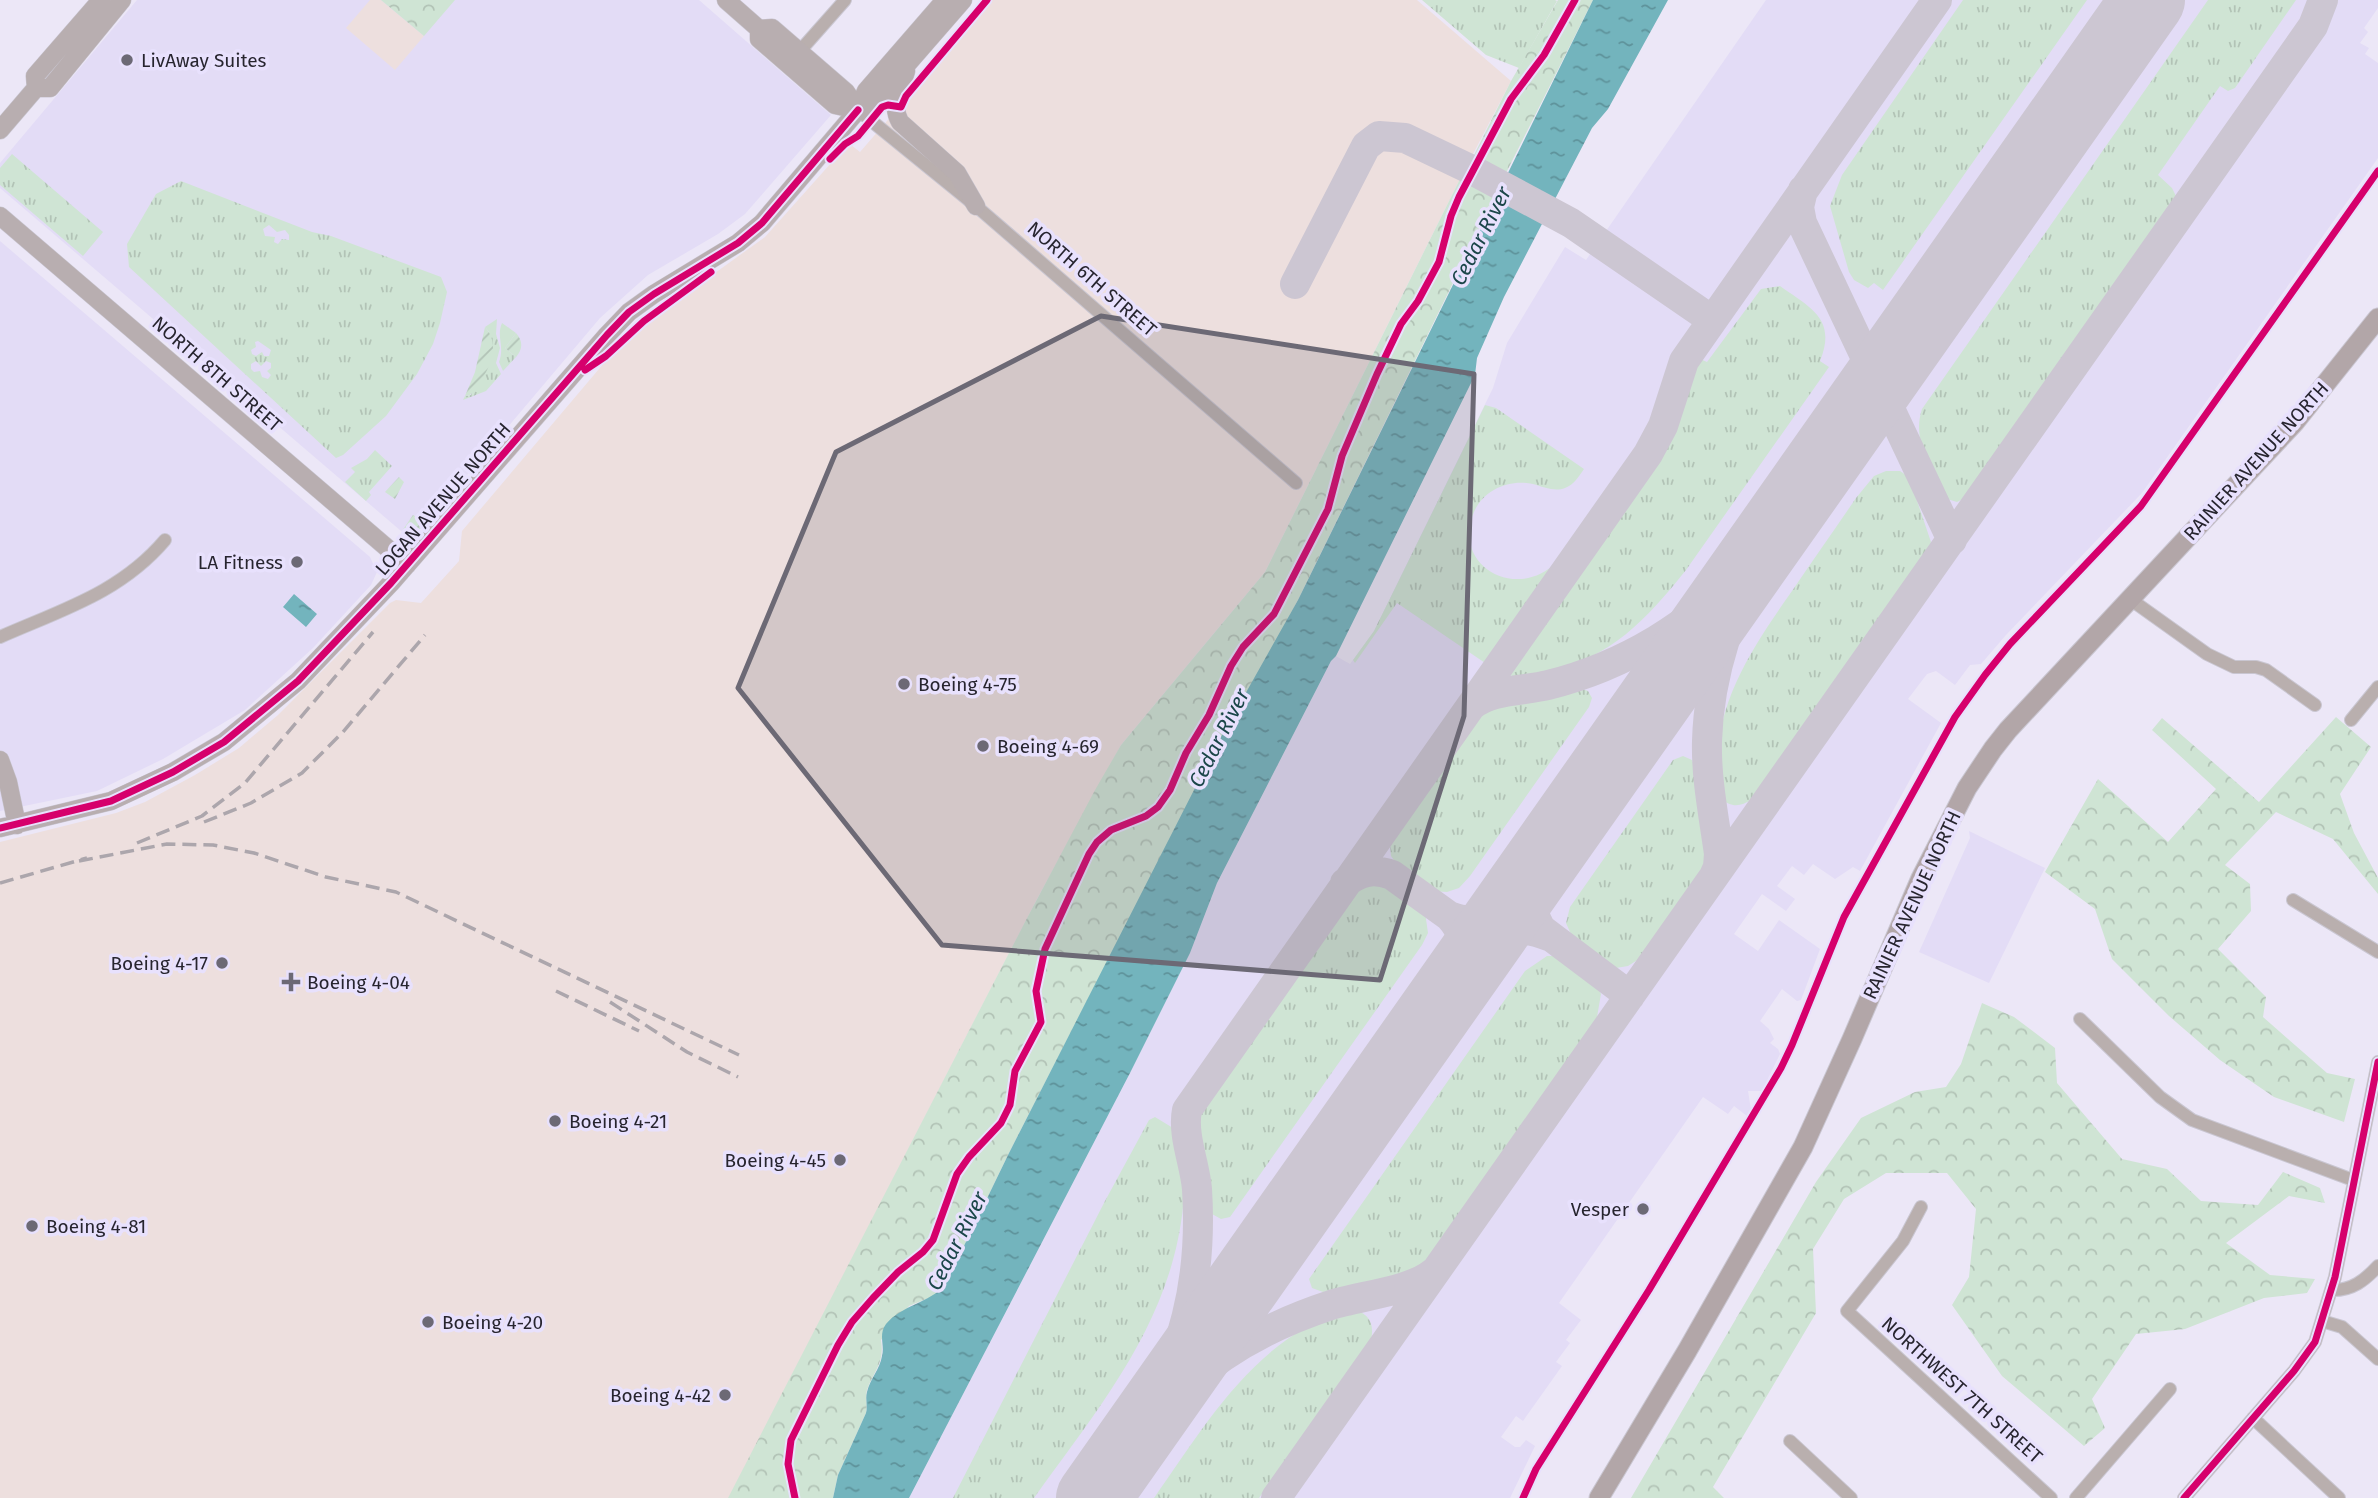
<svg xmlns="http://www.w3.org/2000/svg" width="2378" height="1498" font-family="'Fira Sans',sans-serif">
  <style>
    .built { fill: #e3dcf6 }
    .industrial { fill: #eddfde }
    .grass { fill: url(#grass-tufts); fill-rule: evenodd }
    .forest { fill: url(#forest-crowns) }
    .garden { fill: url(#garden-furrows) }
    .water { fill: url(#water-ripples) }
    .pier { fill: #ece7f7 }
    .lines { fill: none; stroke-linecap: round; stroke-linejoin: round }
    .taxiway { stroke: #ccc6d2; stroke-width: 30 }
    .runway { stroke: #ccc6d2; stroke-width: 74 }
    .street-casing { stroke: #c9c6d1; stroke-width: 14 }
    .secondary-casing { stroke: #c9c6d1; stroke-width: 19 }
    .primary-casing { stroke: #c9c6d1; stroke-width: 21 }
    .street { stroke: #b9afae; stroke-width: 12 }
    .secondary { stroke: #b8aeb0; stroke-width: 18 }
    .primary { stroke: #b2a6a8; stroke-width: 19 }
    .rail { stroke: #aca6ac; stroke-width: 3.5; stroke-dasharray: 14 7; stroke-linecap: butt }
    .cycleway-casing { stroke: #e8e1fd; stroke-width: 11 }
    .cycleway { stroke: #d6006c; stroke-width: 7 }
    .marked { fill: #6c6975; fill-opacity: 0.2; stroke: #6c6975; stroke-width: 5; stroke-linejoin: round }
    .poi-dot { fill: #6c6975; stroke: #e8e1fd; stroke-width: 2.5 }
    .labels { text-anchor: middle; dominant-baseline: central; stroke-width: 7; stroke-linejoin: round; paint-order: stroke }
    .poi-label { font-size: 19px; fill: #27252f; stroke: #e8e1fd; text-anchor: start }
    .street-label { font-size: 19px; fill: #27252f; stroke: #e8e1fd }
    .water-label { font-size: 21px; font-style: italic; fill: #1b4649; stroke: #e8e1fd }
  </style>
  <defs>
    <pattern id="grass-tufts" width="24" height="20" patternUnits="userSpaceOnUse" patternTransform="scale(1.75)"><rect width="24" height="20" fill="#cfe4d4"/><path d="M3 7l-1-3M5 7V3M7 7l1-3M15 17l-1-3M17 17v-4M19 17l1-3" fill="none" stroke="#b2c3b6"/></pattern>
    <pattern id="forest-crowns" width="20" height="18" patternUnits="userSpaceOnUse" patternTransform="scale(1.75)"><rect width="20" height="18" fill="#cfe4d4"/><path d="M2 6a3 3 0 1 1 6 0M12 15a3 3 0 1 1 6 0" fill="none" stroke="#b2c3b6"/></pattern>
    <pattern id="garden-furrows" width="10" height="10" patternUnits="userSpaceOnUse" patternTransform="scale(1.75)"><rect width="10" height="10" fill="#cfe4d4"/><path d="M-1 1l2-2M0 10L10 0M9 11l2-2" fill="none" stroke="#b2c3b6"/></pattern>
    <pattern id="water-ripples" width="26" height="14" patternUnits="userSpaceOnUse" patternTransform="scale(1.75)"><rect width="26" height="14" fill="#73b4bd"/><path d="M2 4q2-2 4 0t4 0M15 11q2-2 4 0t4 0" fill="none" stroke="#5e929a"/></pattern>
  </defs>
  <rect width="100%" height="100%" fill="#ece7f7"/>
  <path class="built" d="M137,0h562l132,115 -86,99 -27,20 -70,41 -48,43 -177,209 -16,6 -6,-2 -401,-343v-25z
    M1766,0h612v8l-14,20 4,4 -8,11 9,5 -4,6 13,9v95l-236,335 -136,142 -25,29 -11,1 -15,20 -19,-14 -9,3 -19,25 33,24 -81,148 -7,-4 -18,12 -22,-15 -9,11 -12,-9 -15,20 18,13 -9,12 -24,-17 -28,40 24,17 21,-31 41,29 -19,51 -4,1 -15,-12 -22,32 9,8 5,10 -4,4 8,6 2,5 -18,37h-14l3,19 -4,6 -13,-10 -6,8 -25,-17 -144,206 22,17 -15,20 4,3 -14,19 6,4 -39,55 -7,-5 -15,21 14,10h5l6,-7 9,6 -25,52h-601l221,-425 60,-120 27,-70 114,-222 5,-5 14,8 24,-33 119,-243 14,-45 58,-96 21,13z
    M0,241l370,316 7,15 -6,13 -58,63 -68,62 -82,49 -66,32 -97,20z
    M1969,831l76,37 -56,115 -70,-31 51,-114z"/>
  <path class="industrial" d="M370,0h11l43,36 -29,34 -49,-42z
    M992,0h425l94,81 -51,98 -195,393 -144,173 -84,154 -308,599h-729v-656l116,-29 29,-11 50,-27 44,-27 39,-33 112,-112 6,-3 25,3 38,-42 3,-30 142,-168 54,-49 107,-77 75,-84 11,-8 9,7z"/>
  <path class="grass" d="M1422,0h133l2,1 -38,67 -33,-13z
    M1963,0h124l-204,290 -9,-7 -6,5 -14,-8 -5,-8 -19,-66 12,-31z
    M2208,0h88l-61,88 -7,3 -8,-5 -62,89 14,13 5,10 -212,300 -8,4 -10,-3c-14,-29 -36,-57 -25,-90z
    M12,154l91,78 -20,24 -83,-71v-17z
    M181,181l131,51 19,4 110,41 6,15 -7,31 -7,21 -16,30 -31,42 -43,39 -7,3 -207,-191 -2,-23 29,-50zM269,225l8,7 8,-2 4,5v5l-7,-1 -4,5 -4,-2 1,-5 -10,-1 -2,-7zM258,341l13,9 -2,6h-5l-2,-4 -6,4 -4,-2 -1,-4 5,-3 -1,-5zM256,361l5,5 5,-5 5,2v5l-4,3 4,4 -3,4 -6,-2 -2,-6 -6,1 -3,-3v-5z
    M1780,286c31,22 57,33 40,75l9,6 -143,203c-40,50 -75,88 -141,103 -13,2 -24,6 -37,2l2,-12 138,-193c20,-36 30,-76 50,-112l9,4 54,-73z
    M497,319l-1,15 4,14 -4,15 5,11 -15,17 -23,9 2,-4 6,-1 18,-63 -4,-5z
    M502,323l14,10 -11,15 11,9 -13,14 -4,-9c6,-16 -3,-25 3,-39z
    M1485,405l11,3 88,61c-5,7 -10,16 -19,19 -10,4 -22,-1 -32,-4 -23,-5 -49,5 -59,28 -23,52 41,91 83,50l3,3 -72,100 -91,-62 -42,60 -2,-3 21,-29z
    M375,450l17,16 -23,26 2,3 -5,6 -21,-19 10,-10 -4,-4 16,-9z
    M1886,471h14l9,6 22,65 -4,10 -175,247c-12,8 -20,9 -32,-1 -14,-82 27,-143 72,-207 21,-31 43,-62 64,-93l18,-22z
    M1577,687l11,4 4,7 -3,9 -119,169 -11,12 -12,4 -14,-1 -35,-25 -7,-10 -1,-12 1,-12 83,-118 16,-10 52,-8z
    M1683,756l9,4 4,10 9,75v19l-66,95 -11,7 -12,2 -42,-27 -8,-18 4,-16 103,-147z
    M1374,878l11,3 40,31 3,21 -6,12 -192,272 -9,2 -9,-5 -16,-102 5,-13 149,-209 11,-11z
    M1547,956h11l37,27 6,11 -5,29 -166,234 -12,15 -12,4 -83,16 -11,-4 -3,-9 216,-308z
    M1155,1117l18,11 4,10c3,22 8,47 6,69 -12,116 -84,200 -149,291h-81l152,-297 44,-81z
    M1350,1309c18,3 25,13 21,31l-112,158h-105c52,-74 103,-163 196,-189z"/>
  <path class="forest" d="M381,0h74l-31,36z
    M1558,0h35l-88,175 -32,-18 38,-76z
    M1460,179l35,18 -197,403 -127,237 -162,316 -64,132 -9,10 -27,11 -28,34c4,23 -7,30 -14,50 -2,8 1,15 -1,23l-28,62 -5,23h-105l298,-578 69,-130 26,-45 144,-173z
    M2336,717l35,30 -31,47 14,39 24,45v16l-45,-55 -57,-27 -51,53 25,19 1,27 -33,38 48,48 -3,20 64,56 28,6 -11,43 -70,-25 -54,-37 -51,-44 -57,-57 -17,-50 -50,-37 53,-93 70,63 48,-53 -64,-59 10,-12 97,84z
    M1982,1003l32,14 41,31 2,35 65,76 45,10 34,32 57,4 25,-33 37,16 5,15 -36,-7 -63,47 44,32 45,4 -8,14 -43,5 -79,31 -49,5 -44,65 13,29 -21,18 -82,-70 -50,-71 17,-28 7,-68 -29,-36h-61l-42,26 -31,50 3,64 -103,174 11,11h-93l185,-316 45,-64 54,-26 31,-5 15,-23z"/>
  <path class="garden" d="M485,327c19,21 0,51 -15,68l-5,1 10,-24z
    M516,333c7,8 7,16 0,24l-11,-9z
    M399,477l5,5 -9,17 -10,-7z
    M413,515l7,4 3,8 -7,4h-14z"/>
  <path class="water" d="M1593,0h75l-60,109 -16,19 -88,169 -27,61 -2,17 -139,281 -5,5 -114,222 -27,70 -60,120 -221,425h-76l5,-23 28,-62c2,-7 -1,-14 1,-21 3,-13 13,-23 15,-36 3,-11 -4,-21 4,-32 16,-19 43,-21 59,-39l64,-132 212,-416 77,-137z
    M294,594l23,20 -11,13 -23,-20z"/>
  <path class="pier" d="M1502,173l56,28 -12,22 -54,-28z"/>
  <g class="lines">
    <path class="taxiway" d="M1803,190l-4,17 3,16 150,317
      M1295,284l71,-138 13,-10 26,2 69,33 97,52 141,97
      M1471,706c20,-17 53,-15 77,-21 77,-19 145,-61 198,-118
      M1541,863c-10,24 -14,42 0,66l89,67
      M1714,876l4,-9 1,-13c-5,-37 -13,-75 -12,-113 2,-70 26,-134 58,-195
      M1345,883c15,-12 29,-15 47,-8l57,41c18,19 18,37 11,61
      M1449,916c25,10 45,3 65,-14
      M1478,951c25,-19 39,-28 70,-15
      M1156,1417c11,-10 20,-21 30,-31 40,-37 93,-64 145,-81 28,-9 81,-14 102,-32
      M1138,1434c45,-82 65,-150 59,-245 -2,-25 -15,-54 -10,-79l461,-656 15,-28 21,-65 253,-361
      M1276,1498l1037,-1472 10,-26"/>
    <path class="runway" d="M1093,1498l1055,-1498"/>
    <g class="street-casing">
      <path id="street" d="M799,52l46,-52
        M858,110l118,96 320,277
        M2130,599l77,55 27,13h22l10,3 49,35
        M0,637c61,-27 120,-44 165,-97
        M2351,720l27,-33
        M2293,900l85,52
        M2080,1019l80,78 32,23 161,60
        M1921,1207l-18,34 -56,70 204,187
        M2331,1290c21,1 34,-10 47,-24
        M2322,1321l20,6 36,32
        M2253,1418l86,80
        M1790,1441l61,57
        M2076,1498l94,-109
        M2184,1498l110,-127 21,-29 20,-65 43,-215"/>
    </g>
    <g class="secondary-casing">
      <path id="secondary" d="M726,0l33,29 13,-1 74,64 12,18
        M759,29v10l76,66 23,5
        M906,71c-5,19 -16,33 -6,51l57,51 19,33
        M36,88h14l72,-88
        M858,110l8,-19 79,-91
        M0,130l36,-42 -1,-12 66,-76
        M0,216l407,349
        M0,760l8,22 9,43
        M0,828l111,-27 62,-29 51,-30 74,-61 93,-98 216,-248 22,-23 25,-18 84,-51 24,-20 96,-113 18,-10 87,-100"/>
    </g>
    <g class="primary-casing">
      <path id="primary" d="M1599,1498l88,-147 116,-204 49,-108 69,-161 46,-90 26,-39 15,-19 287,-308 83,-104"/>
    </g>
    <use href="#street" class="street"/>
    <use href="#secondary" class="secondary"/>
    <use href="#primary" class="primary"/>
    <path class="rail" d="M204,822l47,-19 51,-30 41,-41 82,-97
      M137,843l65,-27 43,-33 128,-151
      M79,861l88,-17 46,1 41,8 72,24 70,15 343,163
      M0,883l87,-25
      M556,991l83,40
      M610,1002l77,50 51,25"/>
    <g class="cycleway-casing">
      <path id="cycleway" d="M830,159l15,-15 13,-8 24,-29 6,-2 13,2 5,-11 81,-96
        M585,370l21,-14 38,-35 67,-49
        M0,828l111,-27 62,-29 51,-30 74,-61 93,-98 216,-248 22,-23 25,-18 84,-51 24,-20 96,-113
        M795,1498l-7,-34 3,-24 47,-95 14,-23 21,-24 25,-26 25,-20 10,-12 24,-66 12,-17 32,-34 9,-18 5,-34 26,-49 -5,-31 9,-42 44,-95 8,-12 14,-12 35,-14 12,-9 12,-17 16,-37 23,-38 22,-49 12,-19 31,-33 54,-105 14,-53 35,-82 24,-50 17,-23 21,-39 12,-46 8,-19 52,-98 33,-44 31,-55
        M1523,1498l13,-29 113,-179 132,-222 11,-23 52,-128 111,-200 30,-42 25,-31 131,-138 237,-335
        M2184,1498l110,-127 21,-29 20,-65 43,-215"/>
    </g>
    <use href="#cycleway" class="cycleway"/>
  </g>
  <path class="marked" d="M1101,316l373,58 -10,342 -84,264 -438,-35 -204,-257 98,-236z"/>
  <g class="poi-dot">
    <circle cx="127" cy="60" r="7"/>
    <circle cx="297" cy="562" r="7"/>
    <circle cx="904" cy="684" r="7"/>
    <circle cx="983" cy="746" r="7"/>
    <circle cx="222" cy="963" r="7"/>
    <path d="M287.5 971.5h7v7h7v7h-7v7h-7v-7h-7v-7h7z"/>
    <circle cx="555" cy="1121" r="7"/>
    <circle cx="840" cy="1160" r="7"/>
    <circle cx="1643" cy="1209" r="7"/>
    <circle cx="32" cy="1226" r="7"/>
    <circle cx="428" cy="1322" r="7"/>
    <circle cx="725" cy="1395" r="7"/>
  </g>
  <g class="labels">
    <g class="poi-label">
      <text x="141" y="60">LivAway Suites</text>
      <text x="283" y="562" text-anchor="end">LA Fitness</text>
      <text x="918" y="684">Boeing 4-75</text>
      <text x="997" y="746">Boeing 4-69</text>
      <text x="208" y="963" text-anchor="end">Boeing 4-17</text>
      <text x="307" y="982">Boeing 4-04</text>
      <text x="569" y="1121">Boeing 4-21</text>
      <text x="826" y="1160" text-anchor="end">Boeing 4-45</text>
      <text x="1629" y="1209" text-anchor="end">Vesper</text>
      <text x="46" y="1226">Boeing 4-81</text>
      <text x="442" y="1322">Boeing 4-20</text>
      <text x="711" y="1395" text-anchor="end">Boeing 4-42</text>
    </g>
    <g class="street-label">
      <text transform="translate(1092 279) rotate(41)">NORTH 6TH STREET</text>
      <text transform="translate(217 374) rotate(41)">NORTH 8TH STREET</text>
      <text transform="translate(2256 461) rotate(-48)">RAINIER AVENUE NORTH</text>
      <text transform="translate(443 499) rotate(-49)">LOGAN AVENUE NORTH</text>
      <text transform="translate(1912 905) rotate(-65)">RAINIER AVENUE NORTH</text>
      <text transform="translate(1962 1390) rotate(42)">NORTHWEST 7TH STREET</text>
    </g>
    <g class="water-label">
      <text transform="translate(1481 236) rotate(-63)">Cedar River</text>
      <text transform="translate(1219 738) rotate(-63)">Cedar River</text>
      <text transform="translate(957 1241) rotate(-63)">Cedar River</text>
    </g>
  </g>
</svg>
